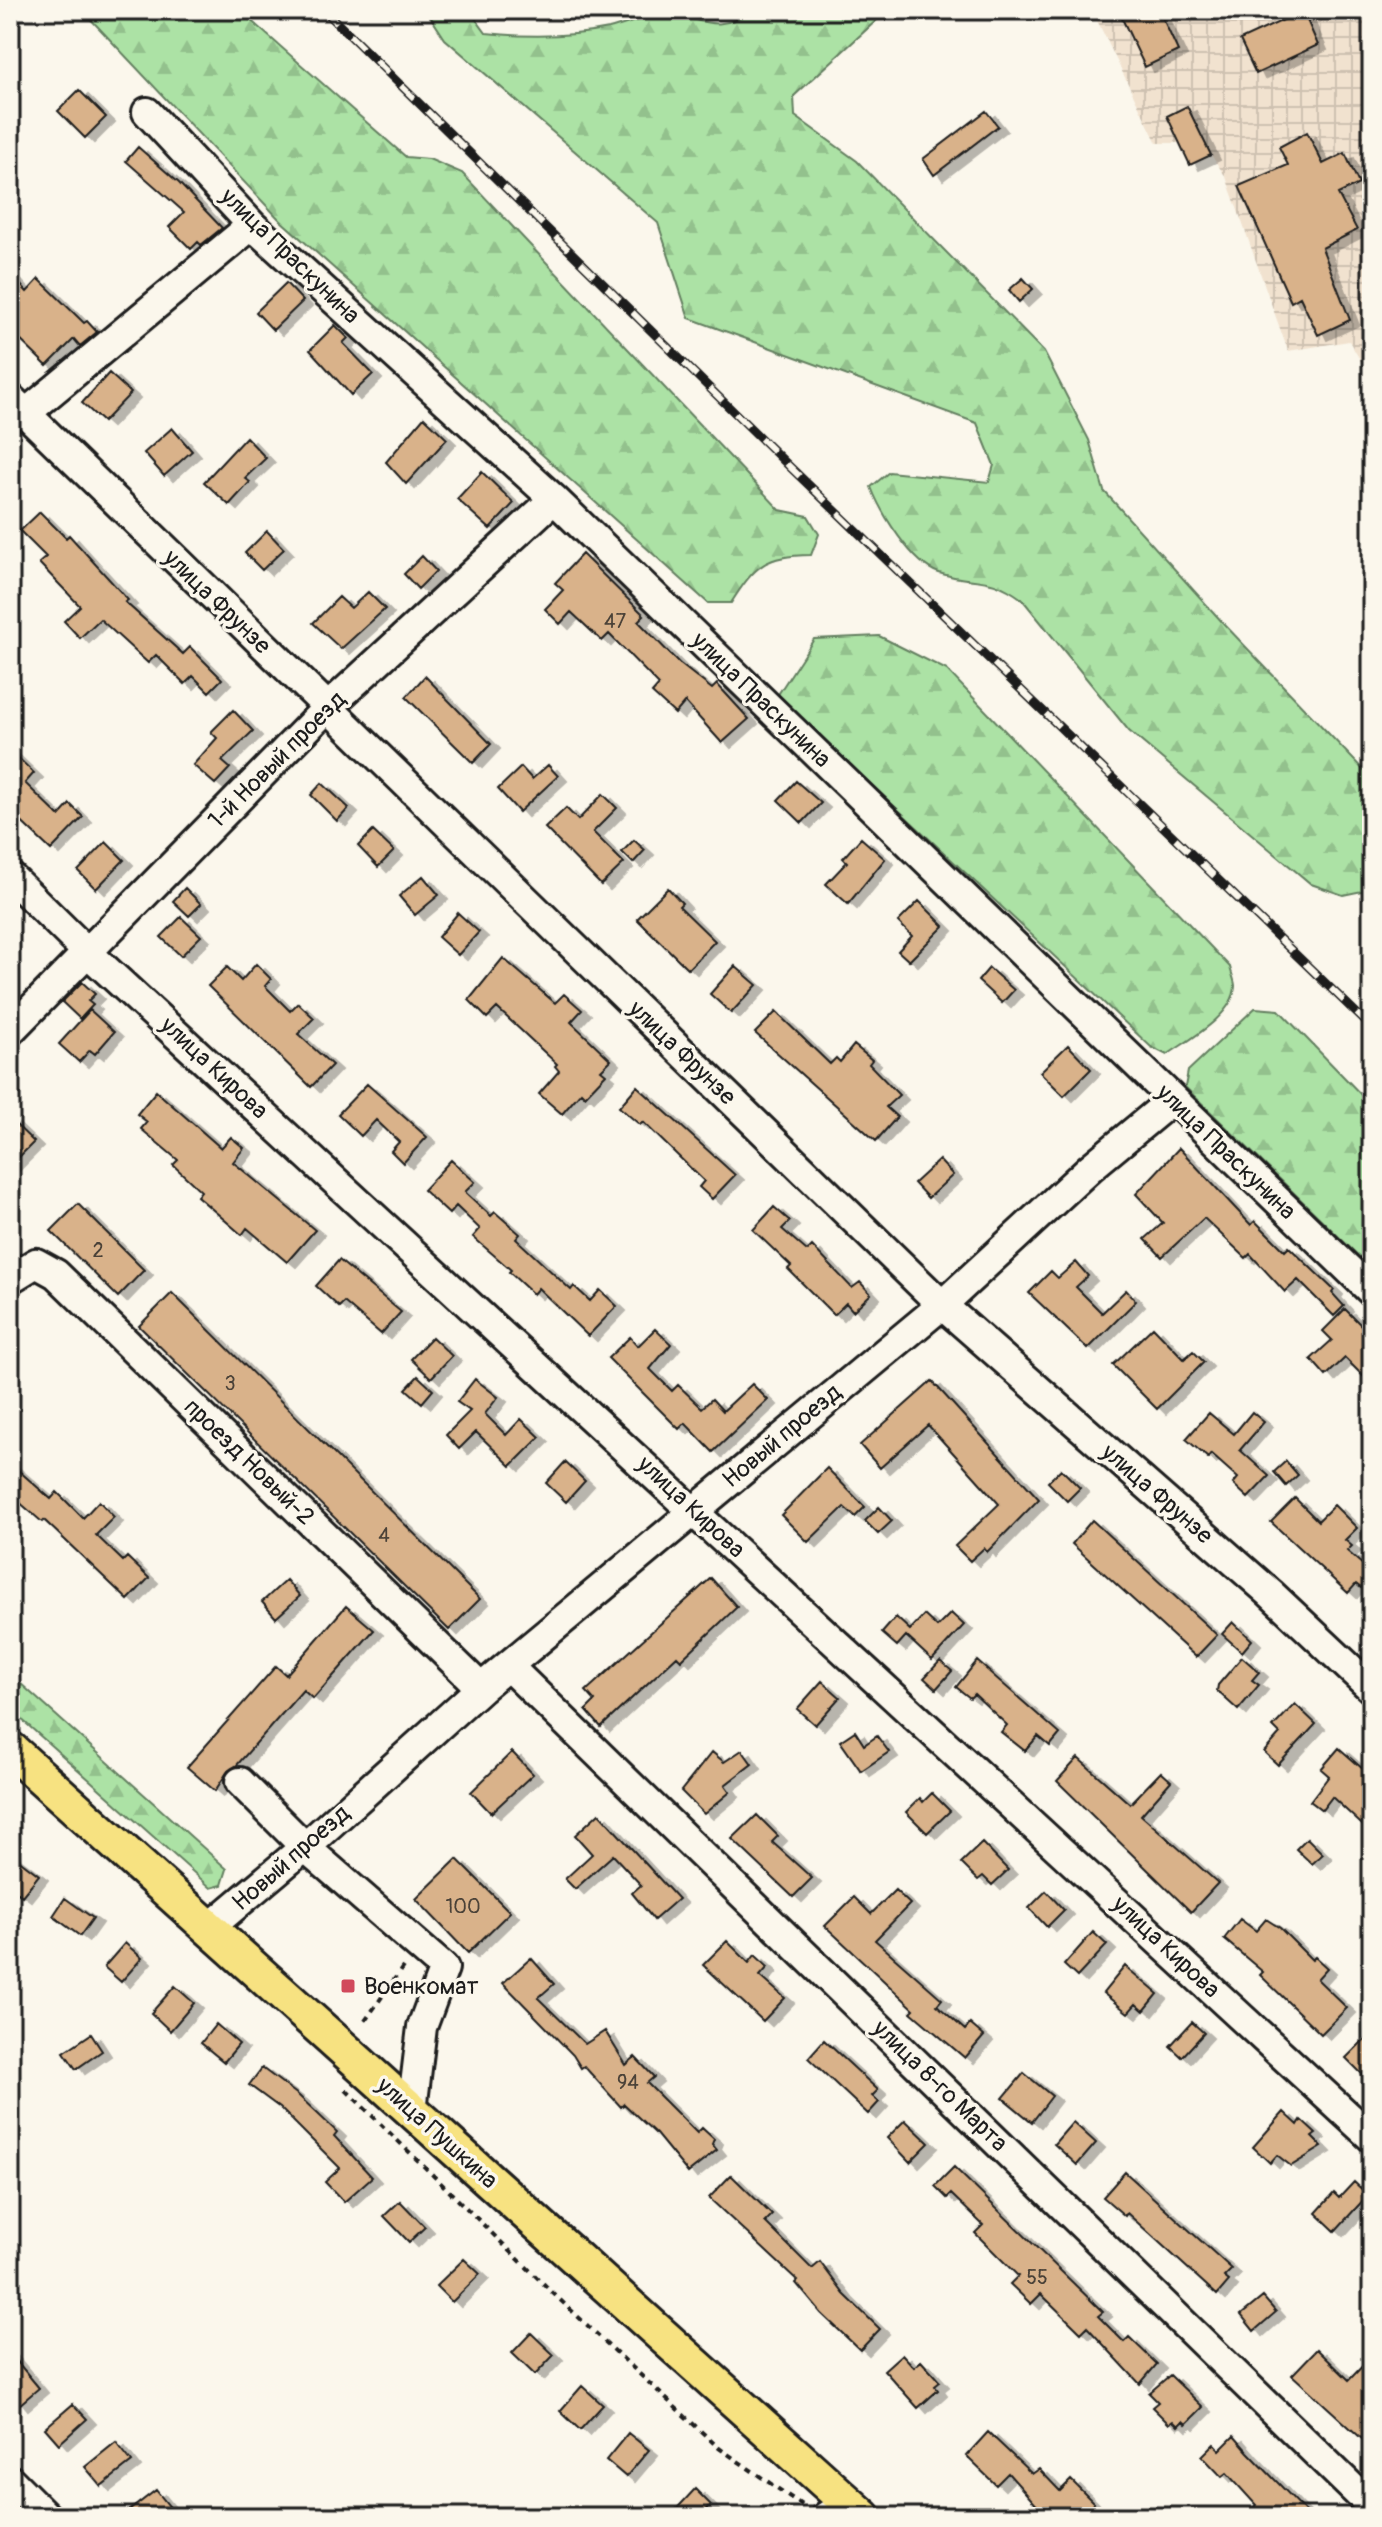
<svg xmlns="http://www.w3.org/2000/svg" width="1382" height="2527" font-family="Pangolin,sans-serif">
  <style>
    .industrial { fill: url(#industrial-grid) }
    .forest { fill: url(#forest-firs); stroke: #647f60; stroke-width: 2 }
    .building { fill: #d9b28a; stroke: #1c1c1c; stroke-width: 2; filter: url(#shadow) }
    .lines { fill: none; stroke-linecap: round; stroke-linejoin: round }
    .minor-casing { stroke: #1c1c1c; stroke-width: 34 }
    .major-casing { stroke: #1c1c1c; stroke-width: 40 }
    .path { stroke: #1c1c1c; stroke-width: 4; stroke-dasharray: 6 6; stroke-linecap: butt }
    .minor { stroke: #fbf7ec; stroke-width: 28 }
    .major { stroke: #f7e281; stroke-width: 34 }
    .rail-casing { stroke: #1c1c1c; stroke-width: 9 }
    .rail { stroke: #fbf7ec; stroke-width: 6; stroke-dasharray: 18; stroke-linecap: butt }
    .poi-dot { fill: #d1495b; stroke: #fbf7ec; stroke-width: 3 }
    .labels { text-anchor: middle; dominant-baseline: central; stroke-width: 7; stroke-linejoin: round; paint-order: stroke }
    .number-label { font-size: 20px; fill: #4b4238 }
    .street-label { font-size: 24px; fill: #1c1c1c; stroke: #fbf7ec }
    .poi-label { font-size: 24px; fill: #1c1c1c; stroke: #fbf7ec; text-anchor: start }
  </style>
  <defs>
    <pattern id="industrial-grid" width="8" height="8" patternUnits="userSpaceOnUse" patternTransform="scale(2)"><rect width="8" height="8" fill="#f1e2cf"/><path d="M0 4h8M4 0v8" fill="none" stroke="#cec1b1"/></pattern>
    <pattern id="forest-firs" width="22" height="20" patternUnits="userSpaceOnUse" patternTransform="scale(2)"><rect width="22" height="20" fill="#ace2a5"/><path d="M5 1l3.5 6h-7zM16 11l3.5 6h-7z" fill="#93c18d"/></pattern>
    <filter id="shadow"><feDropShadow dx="9" dy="5" stdDeviation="0" flood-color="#0004"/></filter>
  </defs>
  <rect width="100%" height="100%" fill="#fbf7ec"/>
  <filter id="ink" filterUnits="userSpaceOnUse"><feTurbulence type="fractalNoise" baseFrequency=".0125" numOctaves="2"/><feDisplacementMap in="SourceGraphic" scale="16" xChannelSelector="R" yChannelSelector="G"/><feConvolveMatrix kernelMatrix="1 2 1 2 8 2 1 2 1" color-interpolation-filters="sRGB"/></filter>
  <g filter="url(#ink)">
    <path class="industrial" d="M1092,10h280v370l-23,-39 -61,10 -62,-174 -15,-22 -21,10 -10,-22h-23z"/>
    <path class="forest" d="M82,10h157l167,147 23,2 33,14 318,337 28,6 11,18 -8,21c-46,1 -56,10 -80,48h-23l-428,-383z
      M426,10h43l17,23c39,4 84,4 123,-4 16,-4 32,-11 48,-14 34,-5 56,25 94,-5h127l1,8 -85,78 1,20 62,45 187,191 45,88 15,51 120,133 148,155v110l-29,6 -32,-11 -182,-153 -107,-132c-35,-26 -47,-14 -83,-26 -27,-9 -58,-60 -68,-86l18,-15 100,10 5,-17 -17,-42 -288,-105 -31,-95 -213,-184z
      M879,636l68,34 283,297c1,5 5,14 5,19 -1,30 -47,54 -68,69l-16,-8 -374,-351 37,-57z
      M1255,1008l24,2 93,96v163l-187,-182 3,-16z
      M10,1674l217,195 -5,16 -11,3 -201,-179z"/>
    <path class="building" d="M1118,10h41l19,41 -33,16z
      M1303,11l15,34 -62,29 -16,-34z
      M79,90l27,27 -21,21 -27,-27z
      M1187,106l24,49 -21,10 -23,-49z
      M986,111l12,15 -64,49 -11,-16z
      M1307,132l16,32 22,-11 14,31 -21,10 19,36 -35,18 28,72 -32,15 -18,-38 -9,5 -52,-116 49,-21 -9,-18z
      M138,147l41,36 43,45 -21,17 -3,-3 -7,7 -22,-22 15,-15 -58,-51z
      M10,273l17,19 12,-13 45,44 3,-2 10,11 -17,14 -6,-7 -27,27 -37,-36z
      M1023,278l10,11 -14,13 -10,-12z
      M286,283l17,18 -30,29 -17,-18z
      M335,325l13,13 -5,5 30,31 -22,21 -41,-45z
      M109,373l22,20 -28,29 -21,-19z
      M424,417l23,22 -41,45 -20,-22z
      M172,428l20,23 -28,25 -20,-23z
      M246,437l20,21 -21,20 5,4 -21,23 -25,-23z
      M482,472l32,31 -24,26 -33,-30z
      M40,512l26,26 3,-3 59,65 -3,2 58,52 7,-7 32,32 -13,13 -16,-16 -8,8 -29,-29 -8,8 -48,-44 -20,19 -16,-17 16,-15 -41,-43 7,-6 -26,-26z
      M267,531l17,18 -22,21 -17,-17z
      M582,554l62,61 -6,6 41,42 33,26 5,-5 32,35 -27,24 -37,-41 -10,12 -23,-21 7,-8 -50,-51 -7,7 -31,-29 -11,12 -15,-15 18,-19 -8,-7z
      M422,556l14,15 -18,18 -14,-15z
      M368,592l17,17 -44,40 -28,-26 26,-26 12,11z
      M425,676l66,68 -18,19 -67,-66z
      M233,710l20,21 -31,30 8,7 -15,16 -22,-19 24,-27 -6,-6z
      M10,750l24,23 -9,10 34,33 11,-12 13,13 -32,33 -41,-39z
      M548,765l10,11 -39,36 -21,-23 23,-22 11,12z
      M796,781l25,22 -19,20 -24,-23z
      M322,783l27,25 -12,13 -26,-26z
      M603,794l14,14 -24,24 31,31 -23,22 -56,-57 21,-20 12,12z
      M373,831l21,20 -16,16 -20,-21z
      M861,838l24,21 -37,45 -22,-20 21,-22 -4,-4z
      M634,840l11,10 -12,13 -11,-11z
      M106,842l18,18 -28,29 -18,-18z
      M423,876l16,19 -24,20 -16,-19z
      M185,888l16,16 -12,12 -16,-15z
      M668,888l14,15 -3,3 36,35 -27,28 -51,-50z
      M919,901l25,25 -35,35 -11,-10 14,-15 -14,-14z
      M458,913l21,19 -21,23 -20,-18z
      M181,917l20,19 -20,20 -20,-19z
      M503,958l52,45 9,-9 18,16 -11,12 40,38 -10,10 5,4 -21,22 -4,-4 -19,22 -23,-20 20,-23 -4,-5 2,-2 -60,-56 -10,10 -18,-18z
      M256,964l15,15 -6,7 25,25 8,-8 16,15 -16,16 34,31 -21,22 -103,-101 19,-19 14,14z
      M735,966l22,19 -26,28 -21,-19z
      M989,968l25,22 -12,13 -24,-22z
      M82,982l13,12 -7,7 5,4 -13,14 -18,-17z
      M90,1010l24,22 -19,22 -5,-4 -11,12 -20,-18z
      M776,1012l54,52 6,-6 4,4 14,-17 18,15 -3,4 30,31 -13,12 11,10 -21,24 -121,-108z
      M1068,1045l23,24 -27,27 -24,-24z
      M367,1084l60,53 -24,26 -12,-12 8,-9 -23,-22 -15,16 -23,-22z
      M637,1086l98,89 -23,24 -13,-12 5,-6 -61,-59 -3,3 -21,-18z
      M156,1091l65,57 10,-11 13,11 -11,14 82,68 -28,32 -40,-34 -5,7 -45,-39 4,-5 -28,-26 5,-5 -37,-31 6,-7 -10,-8z
      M10,1119l24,23 -24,24z
      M1179,1148l72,77 4,-4 30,30 4,-4 45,43 -2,3 12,13 -10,10 -36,-36 -13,12 -35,-38 -4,4 -42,-40 -42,39 -17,-18 18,-16 -27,-29z
      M451,1160l24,22 -10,10 26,24 4,-4 25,22 -4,5 55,51 3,-4 16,15 10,-11 17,16 -29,30 -50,-48 -5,6 -24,-22 2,-2 -38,-33 7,-8 -24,-23 -7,8 -26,-24z
      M939,1160l14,15 -25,23 -14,-15z
      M78,1204l66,66 -26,27 -67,-66z
      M774,1207l16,14 -8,8 25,22 5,-5 40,42 8,-6 11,12 -18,17 -7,-8 -12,12 -46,-46 3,-3 -38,-36z
      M339,1260l62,52 -20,22 -37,-32 -5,5 -23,-21z
      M1076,1262l12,14 -12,11 26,26 24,-23 10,11 -48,48 -59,-56 22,-22 7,7z
      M172,1293l308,306 -31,31 -310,-304z
      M1345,1309l27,27v49l-27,-27 -19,18 -15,-17 21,-19 -9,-9z
      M1153,1327l31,32 9,-8 11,11 -47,47 -44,-44z
      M655,1329l16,15 -21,25 22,22 6,-6 24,23 10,-9 11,12 29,-27 16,16 -55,52 -28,-29 -6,6 -71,-71 22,-21 8,9z
      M432,1337l20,19 -21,22 -20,-19z
      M418,1376l15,14 -11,13 -16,-14z
      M475,1379l23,18 -13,17 21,21 15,-16 19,18 -29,29 -35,-34 -17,17 -13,-14 24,-24 -13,-9z
      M932,1381l107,118 -52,53 -3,-4 -14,13 -15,-15 44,-42 -71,-79 -48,43 -20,-23z
      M1252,1412l12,10 -24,28 29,26 -21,22 -15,-14 5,-6 -27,-24 -3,4 -22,-19 23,-26 25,21z
      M1286,1461l12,14 -12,11 -12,-14z
      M565,1462l20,19 -19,21 -20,-19z
      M10,1463l41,36 6,-7 26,26 16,-17 15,16 -18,18 27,26 4,-4 22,21 -21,22 -84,-80 -2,2 -32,-28z
      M827,1468l38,39 -10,10 -11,-10 -36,35 -27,-27z
      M1061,1469l19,19 -13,13 -19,-19z
      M1295,1498l23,23 16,-16 23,23 -12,12 7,6 -5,5 25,22 -11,15 -5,-4 -8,9 -77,-71z
      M879,1507l13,14 -14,13 -13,-13z
      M1092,1520l125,115 -21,22 -124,-113z
      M711,1578l26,29 -56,53 -4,-4 -76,71 -15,-17 9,-9 -9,-10z
      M286,1580l14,16 -24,22 -14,-16z
      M346,1606l28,24 -61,69 -10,-9 -66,75 -9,6 -13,20 -28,-24 89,-101 10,9z
      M951,1613l13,12 -32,35 -26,-24 -9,10 -15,-13 14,-16 14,13 14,-15 13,12z
      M1233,1622l19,18 -10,12 -20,-18z
      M1242,1657l17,15 -7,8 7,5 -21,25 -21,-19 1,-6z
      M940,1661l12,10 -16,18 -12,-11z
      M977,1661l83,73 -10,12 -12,-10 -13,15 -24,-19 6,-7 -33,-31 -4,4 -14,-11z
      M822,1681l18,16 -25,28 -18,-16z
      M1295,1704l21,20 -38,41 -14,-13 16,-18 -7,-7z
      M855,1731l9,14 13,-9 12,16 -28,19 -21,-30z
      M1339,1748l33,29v57l-40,-37 -10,13 -12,-9 19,-25 -8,-7z
      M742,1750l10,14 -27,21 5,7 -26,22 -23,-23 31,-39 12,10z
      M512,1752l21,22 -42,39 -20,-21z
      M1078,1758l52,46 31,-32 10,9 -30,34 77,68 -27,29 -134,-131z
      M932,1793l18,18 -23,22 -21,-21 14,-14 3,4z
      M599,1813l79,86 -24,21 -22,-27 9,-8 -28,-30 -38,34 -10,-10 27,-25 -17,-19z
      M757,1815l21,21 -6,6 40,36 -19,19 -61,-58z
      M1307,1838l16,16 -11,10 -16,-15z
      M982,1843l26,27 -16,15 -9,-9 -5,4 -17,-17z
      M10,1853l29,22 -17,21 -12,-9z
      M457,1859l53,53 -42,41 -52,-54z
      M895,1890l15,14 -35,36 67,59 -5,6 28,25 5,-6 14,12 -19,22 -54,-46 3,-3 -89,-83 29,-29 17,17z
      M1046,1891l18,19 -17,17 -18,-19z
      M65,1898l28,20 -13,18 -27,-20z
      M1240,1919l16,12 10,-12 14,9 32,32 3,-3 12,11 -10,11 30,29 -26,26 -61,-59 3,-3 -39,-33z
      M1093,1932l14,13 -30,32 -13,-12z
      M727,1941l22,22 6,-8 13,12 -8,9 25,22 -22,23 -60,-56z
      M125,1943l17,15 -21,24 -17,-15z
      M531,1958l23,26 -16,14 47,46 20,-13 21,34 9,-8 19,20 -7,6 50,50 5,-5 12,11 -2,5 5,6 -29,23 -32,-39 -32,-30 -3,3 -37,-41 -3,2 -8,-13 -70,-72z
      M1125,1966l33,28 -14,17 -8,-7 -8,9 -25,-20z
      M175,1986l19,17 -24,28 -19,-18z
      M1192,2022l12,11 -22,24 -12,-11z
      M216,2024l23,20 -15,18 -23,-19z
      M1372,2032v52l-26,-26z
      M91,2034l11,17 -26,18 -12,-17z
      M824,2040l54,50 -6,6 7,6 -11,12 -60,-56z
      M262,2068l36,27 39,37 -3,4 38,41 -28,25 -19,-20 15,-14 -60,-60 -31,-23z
      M1024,2073l28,23 -20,26 -29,-24z
      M1284,2112l14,13 3,-5 15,14 -4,3 10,10 -31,19 -14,-11 -7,8 -17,-16z
      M905,2120l24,23 -19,19 -23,-24z
      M1073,2122l23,21 -19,22 -23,-21z
      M954,2167l149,145 -5,4 26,26 5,-5 28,27 -17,20 -53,-57 -6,6 -40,-39 -10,10 -21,-20 8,-8 -43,-43 8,-8 -32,-31 -4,4 -12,-12z
      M1125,2172l107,97 -8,8 5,4 -12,14 -90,-82 -2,3 -22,-19z
      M731,2175l41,40 -7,7 47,47 8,-7 24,32 36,35 -20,21 -39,-37 -25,-30 2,-2 -89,-83z
      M1354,2182l14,13 -33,36 -19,-18 18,-20 5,5z
      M400,2201l25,26 -16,15 -25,-26z
      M464,2259l16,15 -28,28 -16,-16z
      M1263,2297l13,15 -22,19 -13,-16z
      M531,2333l23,22 -19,20 -23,-22z
      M1317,2349l32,31 23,-24v92l-80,-73z
      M10,2353l29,35 -20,17 -9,-11z
      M902,2354l12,13 7,-6 19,21 -5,4 3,4 -20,18 -34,-38z
      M1170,2375l33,32 -17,17 -3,-3 -5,5 -5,-5 -4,3 -17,-17 6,-5 -9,-9z
      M582,2386l21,19 -23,25 -20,-19z
      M73,2404l14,15 -28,25 -14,-16z
      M988,2432l44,42 7,-5 21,22 11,-11 23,23 -13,14h-34l-39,-44 -12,12 -30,-29z
      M628,2433l21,17 -23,27 -20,-17z
      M1234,2436l14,16 63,65h-66l11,-12 -29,-32 -5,4 -20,-21 12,-12 6,6z
      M116,2442l16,20 -31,24 -16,-19z
      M695,2489l16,16 -11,12h-31z
      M156,2490l16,20 -8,7h-43z"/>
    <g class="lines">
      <g class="minor-casing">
        <path id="minor" d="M147,112l105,113 302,274 818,793
          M10,398l932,907 328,288 102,96
          M25,414l227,-189
          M10,876l77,76 1285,1186
          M10,1031l316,-322 228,-210
          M10,1279l26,-16 20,11 425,414
          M508,1666l864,841
          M240,1782l65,65 139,121 -22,59 -10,83
          M209,1928l96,-81 176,-159 461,-383 148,-137 82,-68
          M10,2480l37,37
          M825,2517l22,-15"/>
      </g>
      <g class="major-casing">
        <path id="major" d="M10,1749l854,768"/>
      </g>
      <path class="path" d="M365,2021l40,-57
        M346,2090l212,208 161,150 87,60"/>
      <use href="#minor" class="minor"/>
      <use href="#major" class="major"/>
      <g class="rail-casing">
        <path id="rail" d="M324,10l465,456 583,562"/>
      </g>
      <use href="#rail" class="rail"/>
    </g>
  </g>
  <rect class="poi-dot" x="340" y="1978" width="16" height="16" rx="4"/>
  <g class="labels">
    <g class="number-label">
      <text x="615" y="621">47</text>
      <text x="98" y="1250">2</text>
      <text x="230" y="1383">3</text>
      <text x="384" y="1535">4</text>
      <text x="463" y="1906">100</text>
      <text x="628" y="2082">94</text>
      <text x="1037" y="2277">55</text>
    </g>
    <g class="street-label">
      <text transform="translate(290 256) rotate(44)">улица Праскунина</text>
      <text transform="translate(217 602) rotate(44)">улица Фрунзе</text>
      <text transform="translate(761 700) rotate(44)">улица Праскунина</text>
      <text transform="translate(277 760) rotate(-45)">1-й Новый проезд</text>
      <text transform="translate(682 1053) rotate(44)">улица Фрунзе</text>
      <text transform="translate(214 1068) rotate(43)">улица Кирова</text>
      <text transform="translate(1226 1152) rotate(44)">улица Праскунина</text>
      <text transform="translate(782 1436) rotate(-40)">Новый проезд</text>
      <text transform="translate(249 1462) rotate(44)">проезд Новый-2</text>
      <text transform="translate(1157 1494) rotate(41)">улица Фрунзе</text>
      <text transform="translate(691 1507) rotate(43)">улица Кирова</text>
      <text transform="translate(291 1858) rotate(-41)">Новый проезд</text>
      <text transform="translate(1166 1947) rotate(43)">улица Кирова</text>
      <text transform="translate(940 2086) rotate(44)">улица 8-го Марта</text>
      <text transform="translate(437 2133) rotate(42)">улица Пушкина</text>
    </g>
    <g class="poi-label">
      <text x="364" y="1986">Военкомат</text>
    </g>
  </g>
  <rect width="1382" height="2527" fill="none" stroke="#fbf7ec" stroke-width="40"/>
  <rect x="20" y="20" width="1342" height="2487" fill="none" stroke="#1c1c1c" stroke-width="3" filter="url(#ink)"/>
</svg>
